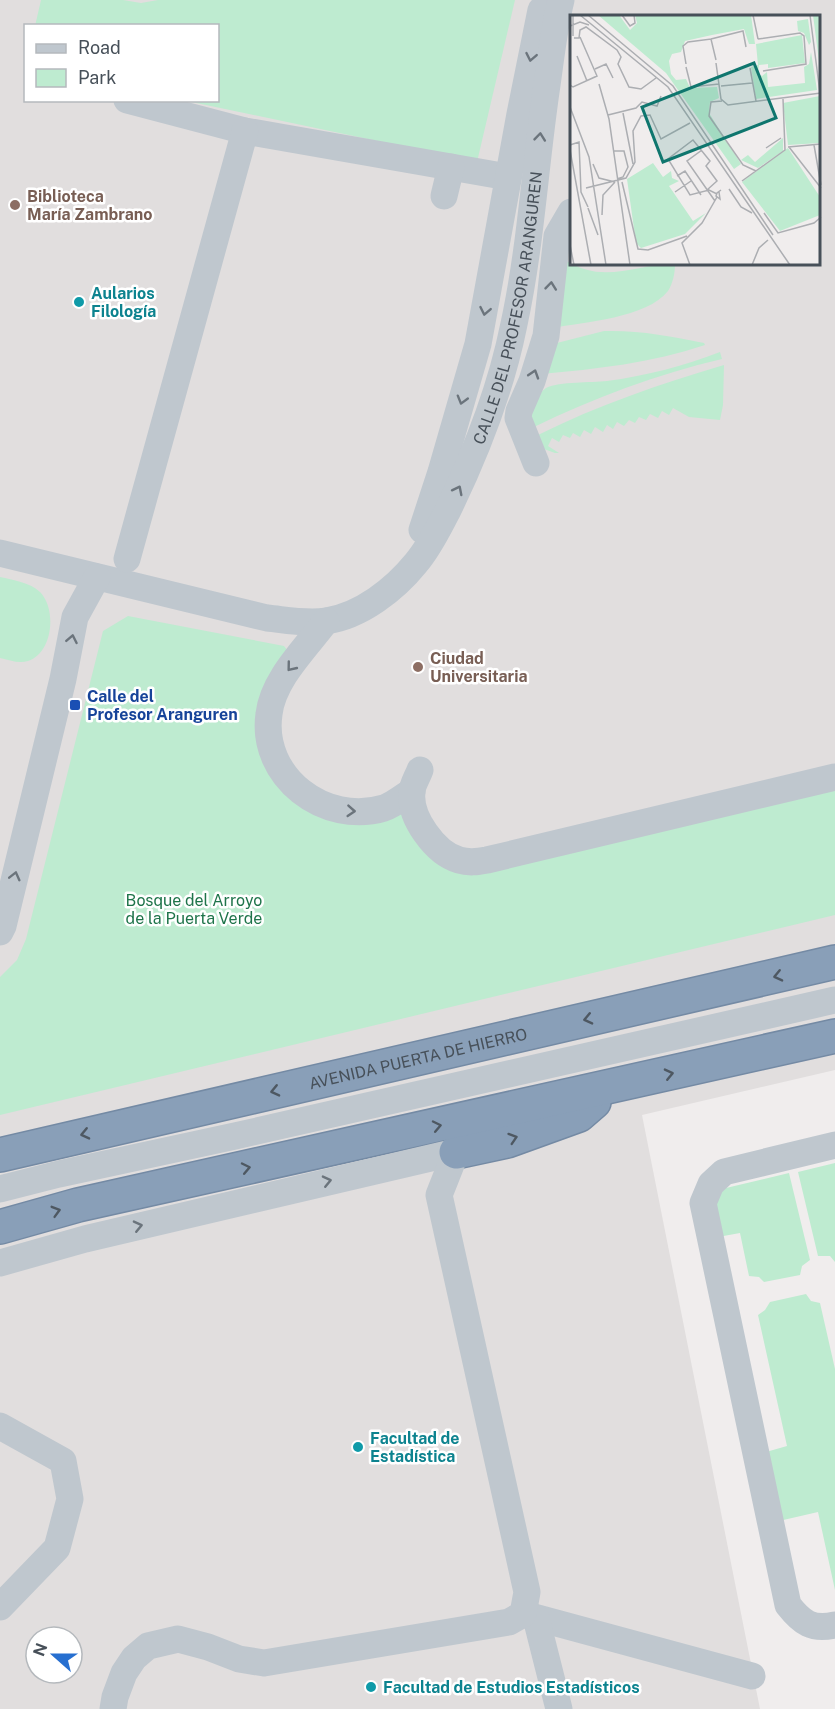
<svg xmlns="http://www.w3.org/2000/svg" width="835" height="1709" font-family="'Public Sans',sans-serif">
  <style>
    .education { fill: #e1dede; fill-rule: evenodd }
    .green { fill: #beebd0 }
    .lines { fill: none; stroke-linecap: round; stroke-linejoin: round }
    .highway-casing { stroke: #748aa4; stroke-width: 36 }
    .minor { stroke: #bfc7ce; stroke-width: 27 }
    .highway { stroke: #899fb8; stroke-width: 33 }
    .oneway { stroke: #6b747c }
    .oneway2 { stroke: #4e5862 }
    .education-dot { fill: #8d6e63; stroke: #fff; stroke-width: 2 }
    .culture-dot { fill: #0f9aa8; stroke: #fff; stroke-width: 2 }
    .transit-dot { fill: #1a4fb4; stroke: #fff; stroke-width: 2 }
    .labels { text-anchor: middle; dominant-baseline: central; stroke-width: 5; stroke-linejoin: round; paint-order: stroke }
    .education-label { font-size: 16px; font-weight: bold; fill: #785e54; stroke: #fff; text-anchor: start }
    .culture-label { font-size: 16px; font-weight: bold; fill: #0d838f; stroke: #fff; text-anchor: start }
    .street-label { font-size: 16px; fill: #475059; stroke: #fff }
    .transit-label { font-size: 16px; font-weight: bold; fill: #164399; stroke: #fff; text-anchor: start }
    .park-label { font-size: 16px; fill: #1e744a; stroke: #fff }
    .inset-road { fill: none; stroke: #acaeb2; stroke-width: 1.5 }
    .view { fill: #0f766e; fill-opacity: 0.15; stroke: #0f766e; stroke-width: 3 }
    .inset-edge { fill: none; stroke: #475059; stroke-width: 3 }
  </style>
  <rect width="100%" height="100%" fill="#f0eded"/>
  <path class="education" d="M0,0h835v1070l-193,45 118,594h-760zM571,16h247v248h-247zM26,26h192v74h-192zM36,1637h36v36h-36z"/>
  <path class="green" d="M41,0h82l18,3 17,-3h357l-38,162 -290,-61 31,-1v-74h-183z
    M565,260c39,25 69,4 110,4 0,9 -2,19 -7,27 -21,27 -84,31 -116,37z
    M604,331c34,-1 67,5 100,12l1,2c-54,18 -108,24 -164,29l8,-29z
    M720,352l2,7c-65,15 -128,39 -188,68l-5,-11c5,-10 8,-22 17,-28 14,-7 45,-5 61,-7 38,-5 77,-15 113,-29z
    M724,365l-1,40 -3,15 -31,-3 -16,-9 -4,7 -7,-4 -4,7 -8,-4 -4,6 -7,-3 -4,6 -6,-3 -5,6 -7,-4 -4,7 -6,-4 -4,7 -8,-5 -4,7 -7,-4 -4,7 -7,-4 -3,5 -7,-3 -4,7 -7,-4 -4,8 11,7h-4l-11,-4 -6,-14c60,-30 122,-51 186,-70z
    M0,577c13,3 29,5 40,15 17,17 13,61 -12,69 -9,3 -19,-1 -28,-3z
    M128,616l156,30 4,5 -25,61 48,95 95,-1 25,52 404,-69v126l-835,200v-138l17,-17 9,-21 77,-308z
    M835,1163v99l-5,-6h-12l-20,-84z
    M789,1173l21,87 -8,6 -2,9 -36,7 -5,-5 -10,-1 -9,-43 -22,4c-3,-19 -10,-35 8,-49z
    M806,1294l5,7 9,2 15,66v221l-17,-78 -39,9 -13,-69 21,-6 -29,-131 7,-5 5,-8z"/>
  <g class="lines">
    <g class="highway-casing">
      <g id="highway">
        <path d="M456,1152l51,-11 72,-26 15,-13"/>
        <path id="s2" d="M0,1155l835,-193"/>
        <path d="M0,1227l78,-22 757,-169"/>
      </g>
    </g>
    <g class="minor">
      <path d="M127,100l118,31 263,46"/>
      <path d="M444,196l7,-29"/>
      <path d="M536,463l-18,-45 1,-7 13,-30 14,-45 11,-100 14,-24"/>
      <path d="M422,530l19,-58 37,-128 42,-230 21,-104"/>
      <path id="s1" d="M0,553l267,65c20,2 40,6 59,3 35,-5 69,-32 90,-58 13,-15 22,-34 31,-51 29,-59 54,-123 67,-188 17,-79 21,-159 33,-239 4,-28 7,-57 14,-85"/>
      <path d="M127,559l118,-428"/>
      <path d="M326,621c-20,27 -53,58 -57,93 -9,63 56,112 115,94 9,-3 19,-11 28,-17"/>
      <path d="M420,770c-2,6 -8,15 -8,22 -3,25 23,61 47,68 10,3 18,2 28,0l348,-83"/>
      <path d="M0,932l3,-6 60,-247 12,-62 22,-40"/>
      <path d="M835,1145l-111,27 -13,12 -8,19 85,402c14,18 24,25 47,20"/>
      <path d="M0,1189l59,-15 176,-38 600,-136"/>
      <path d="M0,1263l85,-24 371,-87"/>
      <path d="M0,1426l63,35 7,38 -13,49 -57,59"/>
      <path d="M523,1614l229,62"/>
      <path d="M536,1618l23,91"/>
      <path d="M113,1709l2,-12 9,-24 10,-15 14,-12 30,-7 30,8 31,12 25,4 245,-41 14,-8 4,-22 -88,-397 17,-43"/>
    </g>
    <use href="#highway" class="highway"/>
  </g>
  <defs><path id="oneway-chevron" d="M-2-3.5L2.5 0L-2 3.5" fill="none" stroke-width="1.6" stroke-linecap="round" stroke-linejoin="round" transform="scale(1.5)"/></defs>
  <g class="oneway">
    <use href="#oneway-chevron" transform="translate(531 57) rotate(101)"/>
    <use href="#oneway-chevron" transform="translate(540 137) rotate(-84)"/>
    <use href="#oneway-chevron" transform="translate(551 286) rotate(-84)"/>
    <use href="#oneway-chevron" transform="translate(485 311) rotate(101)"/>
    <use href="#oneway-chevron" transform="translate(534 374) rotate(-72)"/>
    <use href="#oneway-chevron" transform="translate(462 400) rotate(106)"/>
    <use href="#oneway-chevron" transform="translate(458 490) rotate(-63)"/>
    <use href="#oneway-chevron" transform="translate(72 639) rotate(-79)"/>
    <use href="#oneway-chevron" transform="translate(291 667) rotate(129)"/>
    <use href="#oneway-chevron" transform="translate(351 811) rotate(4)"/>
    <use href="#oneway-chevron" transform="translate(15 876) rotate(-76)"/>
    <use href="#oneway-chevron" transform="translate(327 1181) rotate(-13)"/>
    <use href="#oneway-chevron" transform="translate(138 1226) rotate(-13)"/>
  </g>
  <g class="oneway2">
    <use href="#oneway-chevron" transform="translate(778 976) rotate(167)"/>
    <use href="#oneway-chevron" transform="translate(588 1019) rotate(167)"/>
    <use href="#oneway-chevron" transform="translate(669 1074) rotate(-13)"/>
    <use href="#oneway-chevron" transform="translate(275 1091) rotate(167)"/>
    <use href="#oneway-chevron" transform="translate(437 1126) rotate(-12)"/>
    <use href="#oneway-chevron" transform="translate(85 1134) rotate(167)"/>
    <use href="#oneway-chevron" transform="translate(513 1138) rotate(-18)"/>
    <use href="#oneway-chevron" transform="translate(246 1168) rotate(-12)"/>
    <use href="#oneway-chevron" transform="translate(56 1211) rotate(-16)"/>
  </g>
  <g class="education-dot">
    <circle cx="15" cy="205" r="6"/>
    <circle cx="418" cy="667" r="6"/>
  </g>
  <g class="culture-dot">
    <circle cx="79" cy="302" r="6"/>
    <circle cx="358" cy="1447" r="6"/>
    <circle cx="371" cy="1687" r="6"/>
  </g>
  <rect class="transit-dot" x="69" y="699" width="12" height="12" rx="3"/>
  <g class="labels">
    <g class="education-label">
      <text x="27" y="196">Biblioteca<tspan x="27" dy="18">María Zambrano</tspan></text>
      <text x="430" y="658">Ciudad<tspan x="430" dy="18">Universitaria</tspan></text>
    </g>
    <g class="culture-label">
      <text x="91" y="293">Aularios<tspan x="91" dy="18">Filología</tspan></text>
      <text x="370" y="1438">Facultad de<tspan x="370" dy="18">Estadística</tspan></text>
      <text x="383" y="1687">Facultad de Estudios Estadísticos</text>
    </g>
    <g class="street-label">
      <text stroke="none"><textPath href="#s1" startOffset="718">CALLE DEL PROFESOR ARANGUREN</textPath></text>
      <text stroke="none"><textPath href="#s2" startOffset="429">AVENIDA PUERTA DE HIERRO</textPath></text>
    </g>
    <g class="transit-label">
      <text x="87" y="696">Calle del<tspan x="87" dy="18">Profesor Aranguren</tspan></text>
    </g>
    <g class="park-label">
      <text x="194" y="900">Bosque del Arroyo<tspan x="194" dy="18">de la Puerta Verde</tspan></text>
    </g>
  </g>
  <g transform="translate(570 15)">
    <rect width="250" height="250" fill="#f0eded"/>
    <path d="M28,0h21l11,15 7,-7 -2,-8h116l4,29h-6l-5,-15 -32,6 -27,6 -4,11 -9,2 -3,7 2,13 5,6 10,-1 4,9 27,-1 2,11 -9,4 -1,11 32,51 -7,5 -68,-96zM243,0h7v57v-3zM238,4l3,23 -2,3 -5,-12 -6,-2 -1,-10zM232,20l3,28 -37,5v-4l-9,1 -1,8 4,3 5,-4 1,15 37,-4 -1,-16 5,-3 2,-12 6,38 -61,9 -5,-32 7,-2 -2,-21zM250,81v47l-32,2 -5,-42zM213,123v13l-25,17 -17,-8 7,-5 7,7zM218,133l32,49v18l-40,16 -38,-49zM83,148l10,14 8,-6 1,7 7,3 -10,5 24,35 13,-8 -21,21 -44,14 -5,-5 -9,-64z" fill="#beebd0"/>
    <path class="inset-road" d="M3,0v21M10,0l88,72 122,178M18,0l85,71 100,149M52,0l8,11 5,-3 -1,-8M183,0l5,24M240,0l10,78M0,11l10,-4 9,3M4,23h5l1,-8 6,-3 31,23 4,7 -3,7 11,23 12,2 15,-11M141,24l32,-8 3,16M188,24l42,-6 4,3 2,28 -43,7M7,41l10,25M146,48l5,36 7,6 93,-12M116,49l-3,-18 5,-4 23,-3 5,21M116,52l5,20 28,-3M180,53l6,33M25,54l11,-5 7,14M29,69l10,35 21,146M0,70l3,2 24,-11 -17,-39M151,71l31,-3M152,86l-11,1 -2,14 34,49 13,6M0,92l19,50 17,108M53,98l10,51M38,100l28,-7 6,-6 15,4 4,-10M0,130l9,-3 2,50 7,15M244,130l7,40M218,132l33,-3M219,132l32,41M196,133l15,-10M0,135l21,115M132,135l-15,11 28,40M43,136h11l4,16 -5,10 -6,2M23,149l6,14 16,4M107,161l8,-5 16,24M172,166l43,-31 -2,-51M52,167l16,67 10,1 39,-14M16,173l40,-10 9,-16 -2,-31 8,-15 9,-1 11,24 29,-16M159,174l12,18 11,6M137,175l10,-9 -11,-15 4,-5 -17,-21 -25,19 22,36 19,-5 8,4M105,177l16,-11M149,177l1,7 -4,-3 1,-3 4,-3M18,193l10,27M194,198l14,20 36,-10 7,-6M32,200l1,-20 12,-13M0,230l4,20M120,250l-8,-22 20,-20 15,-26M182,250l7,-17 9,-8"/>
    <path class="view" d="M184,48l22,55 -113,44 -21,-55z"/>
    <rect width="250" height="250" class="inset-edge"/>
  </g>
  <rect x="24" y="24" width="195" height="78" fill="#ffffff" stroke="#b5b9bd" stroke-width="1.5"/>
  <rect x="36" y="44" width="30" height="9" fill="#bfc7ce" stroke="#b5b9bd" stroke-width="1.5"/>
  <text x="78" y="54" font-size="18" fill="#475059">Road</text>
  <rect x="36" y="69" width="30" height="18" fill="#beebd0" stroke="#b5b9bd" stroke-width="1.5"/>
  <text x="78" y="84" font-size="18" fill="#475059">Park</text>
  <g transform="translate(54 1655) rotate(291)"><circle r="28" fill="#ffffff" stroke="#b5b9bd" stroke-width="1.5"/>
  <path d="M0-4.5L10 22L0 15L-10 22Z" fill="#276fd0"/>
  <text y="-9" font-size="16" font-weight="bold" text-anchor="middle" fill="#475059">N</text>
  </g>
</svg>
